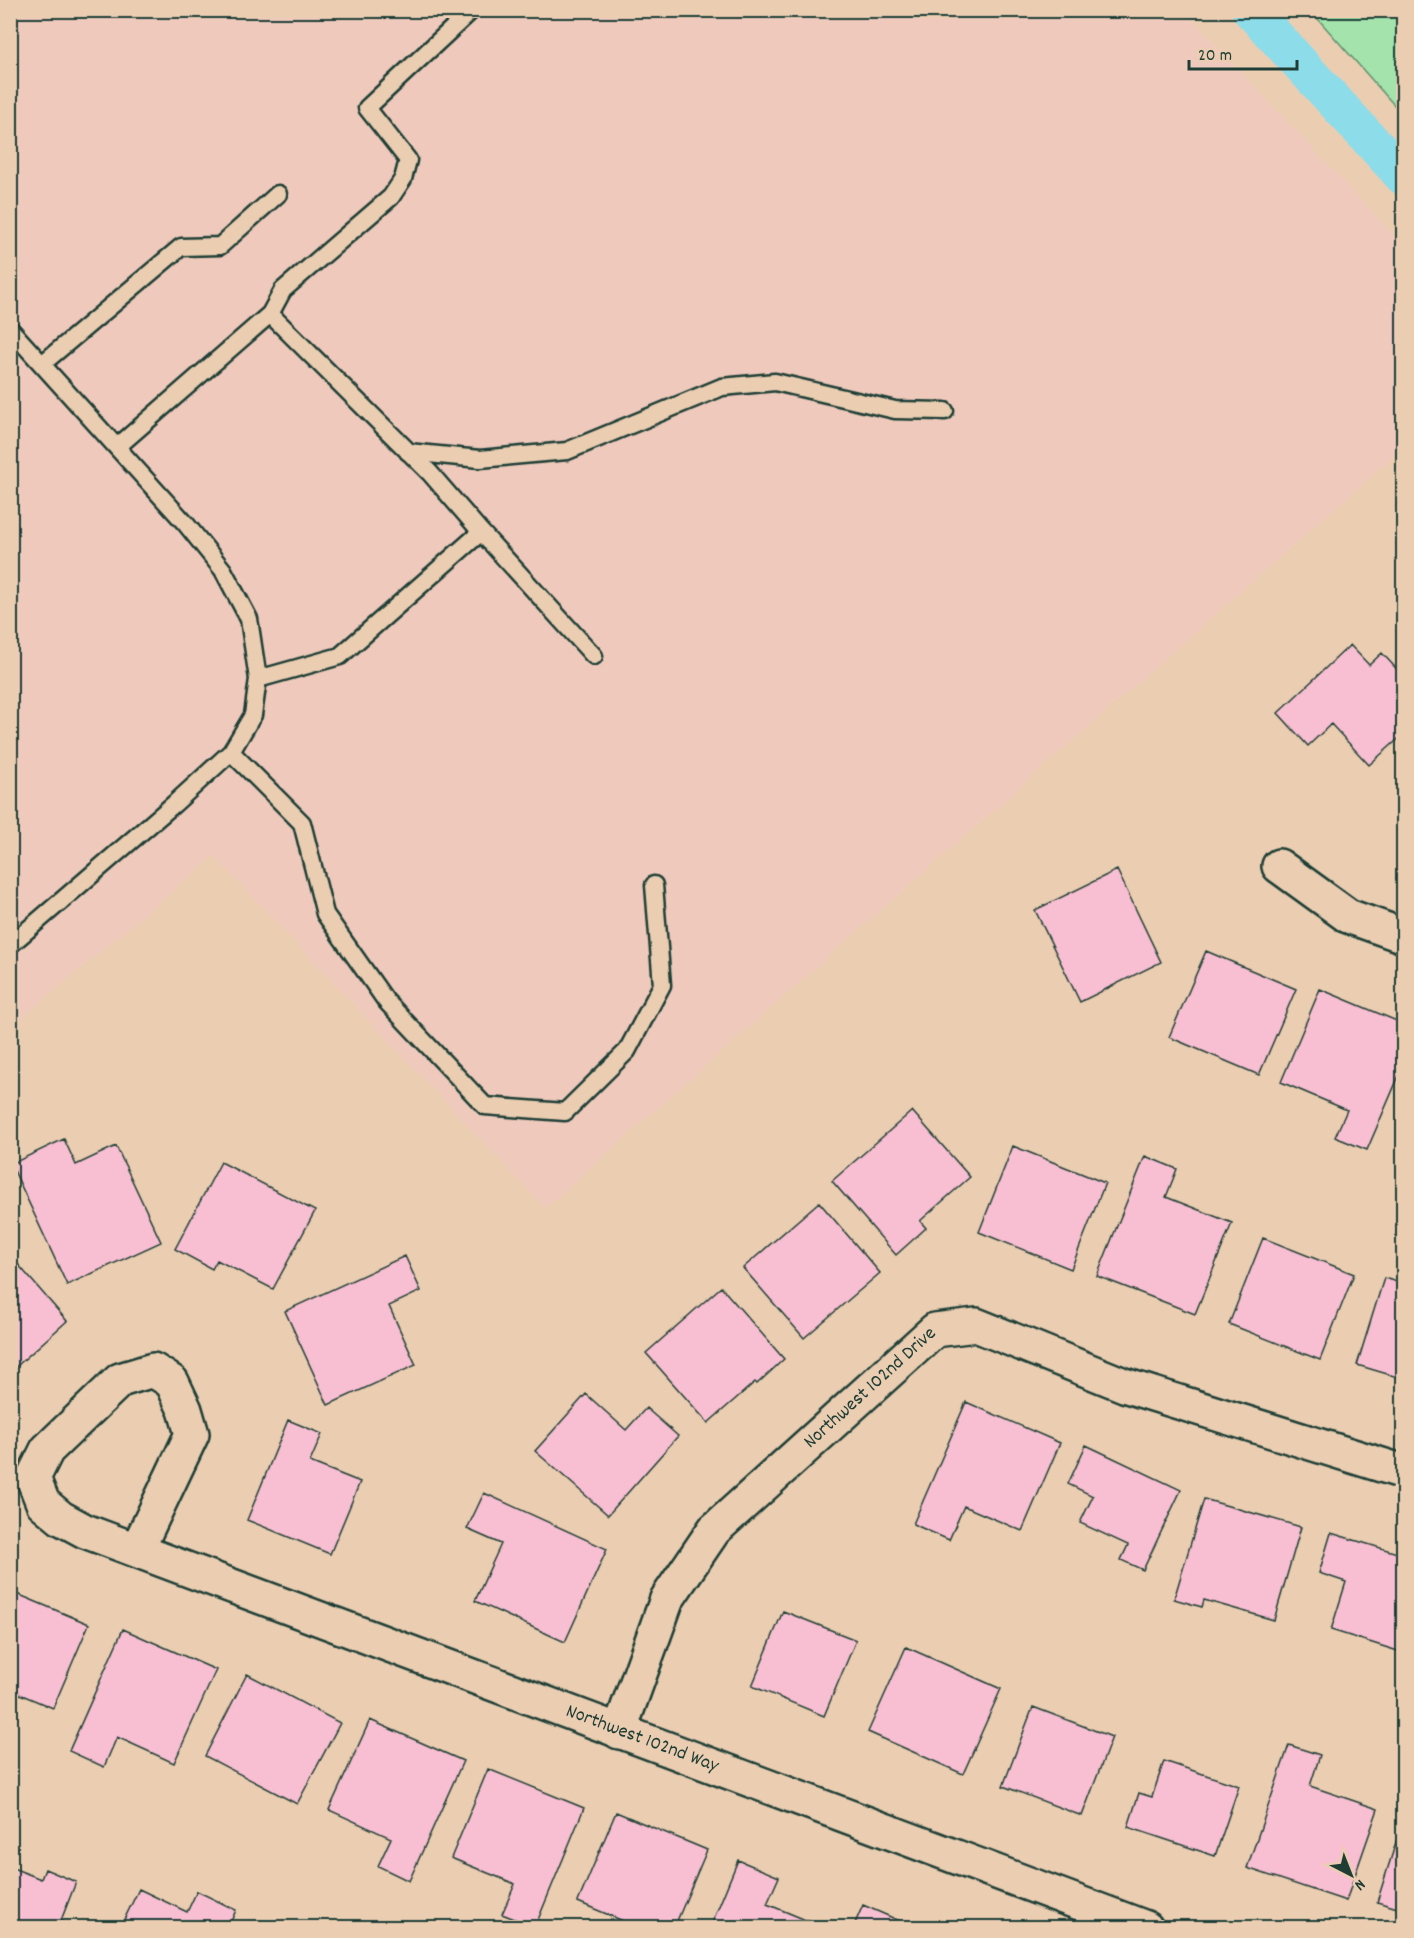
<svg xmlns="http://www.w3.org/2000/svg" width="1414" height="1938" font-family="Dekko,sans-serif">
  <style>
    .built { fill: #efcabc }
    .green { fill: #a4e4ac; stroke: #629070; stroke-width: 1.5 }
    .lines { fill: none; stroke-linecap: round; stroke-linejoin: round }
    .canal { stroke: #8cdce9; stroke-width: 38 }
    .building { fill: #f8bfd2; stroke: #1f3d34; stroke-width: 1.5 }
    .lane-casing { stroke: #1f3d34; stroke-width: 21 }
    .street-casing { stroke: #1f3d34; stroke-width: 38 }
    .lane { stroke: #ebceb2; stroke-width: 16 }
    .street { stroke: #ebceb2; stroke-width: 33 }
    .labels { text-anchor: middle; dominant-baseline: central; stroke-width: 6; stroke-linejoin: round; paint-order: stroke }
    .street-label { font-size: 20px; fill: #1f3d34; stroke: #ebceb2 }
  </style>
  <rect width="100%" height="100%" fill="#ebceb2"/>
  <filter id="ink" filterUnits="userSpaceOnUse"><feTurbulence type="fractalNoise" baseFrequency=".0167" numOctaves="2"/><feDisplacementMap in="SourceGraphic" scale="12" xChannelSelector="R" yChannelSelector="G"/><feConvolveMatrix kernelMatrix="1 2 1 2 8 2 1 2 1" color-interpolation-filters="sRGB"/></filter>
  <g filter="url(#ink)">
    <path class="built" d="M11,11h1173l219,234v203l-858,760 -331,-352 -203,171z"/>
    <path class="green" d="M1311,11h92v104z"/>
    <g class="lines">
      <path class="canal" d="M1251,10l153,167"/>
    </g>
    <path class="building" d="M1350,645l19,20 13,-12 22,24v24l-2,2 2,2v29l-35,31 -38,-41 -23,22 -30,-33z
      M1117,870l44,92 -81,40 -45,-92z
      M1206,951l90,38 -37,86 -90,-38z
      M1320,989l84,35v40l-37,86 -32,-13 12,-27 -66,-28z
      M912,1111l58,66 -50,44 6,7 -30,27 -64,-74z
      M64,1139l12,26 40,-19 45,96 -94,43 -56,-121z
      M1013,1146l92,37 -34,86 -92,-37z
      M1145,1156l32,13 -11,28 66,26 -37,91 -98,-38z
      M221,1162l94,49 -42,78 -56,-29 -5,9 -37,-20z
      M819,1202l61,71 -76,65 -61,-70z
      M1263,1238l91,36 -34,86 -91,-36z
      M10,1255l57,66 -57,51z
      M405,1256l16,35 -32,15 27,59 -88,40 -43,-94z
      M1384,1278l20,6v95l-47,-14z
      M721,1287l63,72 -27,25 -2,-2 -47,41 -62,-70z
      M586,1394l40,36 20,-22 32,28 -70,79 -73,-64z
      M966,1402l94,41 -38,88 -58,-25 -15,34 -36,-16z
      M288,1420l34,14 -12,28 50,20 -30,72 -83,-34z
      M1086,1445l95,45 -38,80 -22,-10 7,-15 -48,-22 13,-27 -25,-12z
      M484,1493l123,56 -42,93 -90,-41 26,-57 -34,-15z
      M1204,1499l97,28 -27,93 -70,-20 -2,7 -28,-8z
      M1331,1533l73,22v90l-3,7 -70,-22 15,-48 -27,-9z
      M10,1591l79,33 -36,84 -43,-18z
      M783,1611l73,29 -32,76 -72,-30z
      M123,1629l93,41 -42,93 -57,-26 -13,30 -35,-16z
      M906,1647l95,42 -38,85 -95,-42z
      M247,1674l93,49 -43,81 -92,-48z
      M1033,1707l79,30 -30,79 -79,-30z
      M370,1720l93,41 -54,120 -31,-15 13,-28 -62,-28z
      M1289,1745l31,10 -10,31 68,23 -32,92 -99,-33z
      M1164,1761l75,25 -24,70 -87,-29 11,-34 13,4z
      M488,1769l96,39 -49,119 -33,-13 13,-30 -64,-26z
      M616,1812l91,38 -33,78h-34l-62,-26z
      M1404,1817v93l-27,-8z
      M738,1860l41,17 -12,27 51,21 -1,3h-107z
      M10,1867l31,12 4,-10 31,13 -18,46h-48z
      M139,1889l48,23 10,-21 39,19 -8,18h-108z
      M863,1905l53,23h-63z"/>
    <g class="lines">
      <g class="lane-casing">
        <path id="lane" d="M270,314l160,159 51,59 113,124
          M10,329l176,195 37,46 26,49 9,60 -5,36 -22,37 -57,52 -164,141
          M42,364l139,-117 39,-1 58,-52
          M117,447l153,-133 13,-24 108,-93 12,-18 5,-19 -41,-52 105,-98
          M408,452l72,7 87,-8 155,-64 53,-5 120,28 50,1
          M258,679l82,-23 141,-124
          M231,752l71,71 23,91 61,87 99,105 80,6 62,-61 35,-66 -8,-100"/>
      </g>
      <g class="street-casing">
        <g id="street">
          <path d="M1279,866l69,50 56,20"/>
          <path id="s1" d="M137,1550l55,-116 -7,-24 -13,-28 -19,-12 -33,10 -73,70 -14,28 10,25 18,15 24,13 1061,397"/>
          <path id="s2" d="M619,1732l48,-133 47,-69 221,-200 41,-5 148,60 280,87"/>
        </g>
      </g>
      <use href="#lane" class="lane"/>
      <use href="#street" class="street"/>
    </g>
  </g>
  <g class="labels">
    <g class="street-label">
      <text stroke="none"><textPath href="#s2" startOffset="436">Northwest 102nd Drive</textPath></text>
      <text stroke="none"><textPath href="#s1" startOffset="1046">Northwest 102nd Way</textPath></text>
    </g>
  </g>
  <rect width="1414" height="1938" fill="none" stroke="#ebceb2" stroke-width="36"/>
  <rect x="18" y="18" width="1378" height="1902" fill="none" stroke="#1f3d34" stroke-width="2" filter="url(#ink)"/>
  <g transform="translate(1351 1875) rotate(138)" stroke="#ebceb2" stroke-width="4.5" paint-order="stroke">
  <path d="M0-4.5L10 22L0 15L-10 22Z" fill="#1f3d34"/>
  <text y="-9" font-size="16" font-weight="bold" text-anchor="middle" fill="#1f3d34">N</text>
  </g>
  <path d="M1189 60v9h108v-9" fill="none" stroke="#1f3d34" stroke-width="3"/>
  <text x="1198" y="60" font-size="18" fill="#1f3d34" stroke="#ebceb2" stroke-width="4.5" paint-order="stroke">20 m</text>
</svg>
